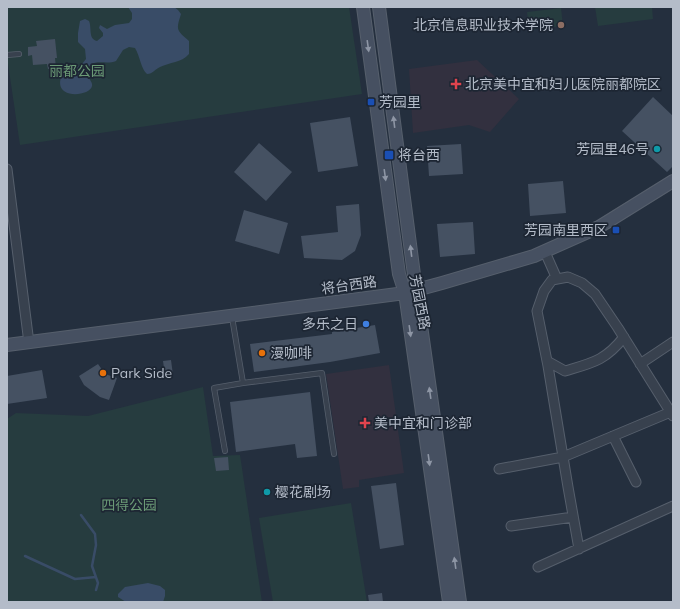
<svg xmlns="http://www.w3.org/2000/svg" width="680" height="609" font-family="Mulish,'Noto Sans SC',sans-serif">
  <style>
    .medical { fill: #32303f }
    .green { fill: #263c3f }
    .water { fill: #394c67 }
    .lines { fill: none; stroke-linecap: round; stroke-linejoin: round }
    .stream { stroke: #394c67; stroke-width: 2.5 }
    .building { fill: #455162 }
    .lane-casing { stroke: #565f6c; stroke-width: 6 }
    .street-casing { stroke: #565f6c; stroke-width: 11 }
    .secondary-casing { stroke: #565f6c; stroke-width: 14 }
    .lane { stroke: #38414e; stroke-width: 4.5 }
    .street { stroke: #38414e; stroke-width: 9 }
    .secondary { stroke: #465061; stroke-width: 12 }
    .oneway { fill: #8e96a5 }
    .education-dot { fill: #8d6e63; stroke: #1d2633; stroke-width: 1.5 }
    .health-dot { fill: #e0444e; stroke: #1d2633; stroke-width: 1.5 }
    .transit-dot { fill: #1a4fb4; stroke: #1d2633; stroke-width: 1.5 }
    .culture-dot { fill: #0f9aa8; stroke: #1d2633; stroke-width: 1.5 }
    .shop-dot { fill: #3f7fe0; stroke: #1d2633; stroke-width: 1.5 }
    .food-dot { fill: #e8710a; stroke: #1d2633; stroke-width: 1.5 }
    .labels { text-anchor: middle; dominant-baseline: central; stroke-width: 3.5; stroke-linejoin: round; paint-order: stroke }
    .poi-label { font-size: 14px; fill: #b4bcc9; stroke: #1d2633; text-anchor: start }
    .park-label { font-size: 14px; fill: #6b9a76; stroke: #1d2633 }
    .street-label { font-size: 14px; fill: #b4bcc9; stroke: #1d2633 }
  </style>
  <rect width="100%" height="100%" fill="#242f3e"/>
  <path class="medical" d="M477,60l42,39 -29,33 -21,-7 -56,8 -4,-64z
    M389,365l15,108 -45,7v7l-16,2 -17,-115z"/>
  <path class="green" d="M7,7h342l13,87 -342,51 -13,-88z
    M595,7h57l1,12 -55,7z
    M561,8l2,18 -34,4 -2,-18z
    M203,387l10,69 27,-1 22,147h-255v-183l9,-6 72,3z
    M351,503l16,99h-94l-14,-84z"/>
  <path class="water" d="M128,7h46l4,3 3,4c-5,16 -5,16 8,27v13c-8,9 -19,8 -29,13 -5,2 -7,7 -13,7 -6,-5 -7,-18 -12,-26l-6,-1 -6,3 -7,11c-11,5 -28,-6 -29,14 1,3 6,7 5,11 -2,11 -41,14 -30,-11l20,-11 4,-5 -1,-10 -7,-7v-9l2,-12 5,-2 4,2c3,7 -1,18 8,20l6,-5v-3l-4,-5 1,-3 7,4 8,-4 14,-2 3,-4v-6z
    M148,583l12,3 5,4v6l-2,6h-37l-8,-5v-3l7,-7z"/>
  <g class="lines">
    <path class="stream" d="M81,515l14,19 1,11 -4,21 6,17 -2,7
      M25,556l50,23 21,-2"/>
  </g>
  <path class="building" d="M55,39l2,19h-2l1,11h-8l-1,-5 -14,1 -1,-10 -4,1v-9l9,-1 -1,-5z
    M653,97l20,19v50l-6,6 -45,-41z
    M350,117l8,49 -40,6 -8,-49z
    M259,143l33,29 -26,29 -32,-29z
    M461,144l2,30 -34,2 -2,-30z
    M563,181l3,32 -36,3 -2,-32z
    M359,204l2,31 -6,16 -13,9 -38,-2 -3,-22 37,-4 -2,-26z
    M244,210l44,13 -9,31 -44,-13z
    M473,222l2,32 -35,3 -3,-33z
    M375,325l5,28 -50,9 -76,10 -4,-28 82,-10v-2z
    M171,360l2,15h-8l-2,-14z
    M98,364l5,7 5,4 9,3 -8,22 -9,-3 -16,-12 -5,-9z
    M42,370l5,28 -40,6v-28z
    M310,392l7,64 -20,2 -2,-14 -59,8 -6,-50z
    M228,457l1,13 -13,1 -2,-13z
    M396,483l8,62 -24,4 -9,-63z
    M382,593l1,9h-14l-1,-7z"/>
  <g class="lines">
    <g class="lane-casing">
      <path id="lane" d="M7,55l12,-1
        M232,317l11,66
        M225,451l-11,-63 29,-5 79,-10 12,81"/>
    </g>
    <g class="street-casing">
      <path id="street" d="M7,169l22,174
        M545,252l12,27
        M547,361l18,10c27,-8 40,-10 59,-34
        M640,364l33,-22
        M613,436l23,46
        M499,469l64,-12 110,-46
        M511,526l62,-9
        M579,549l-11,-62 -20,-121 -11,-55 7,-20 8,-11 16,-3 14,6 13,11 23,34 55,88
        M538,567l135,-61"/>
    </g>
    <g class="secondary-casing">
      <path id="secondary" d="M363,7l36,267 6,19 44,309
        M379,7l37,283 44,312
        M7,345l398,-52 37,-10 92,-27 65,-29 74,-46"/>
    </g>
    <use href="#lane" class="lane"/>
    <use href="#street" class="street"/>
    <use href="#secondary" class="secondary"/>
  </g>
  <defs><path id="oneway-solid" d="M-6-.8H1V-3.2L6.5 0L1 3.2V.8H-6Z"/></defs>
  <g class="oneway">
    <use href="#oneway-solid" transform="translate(368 46) rotate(82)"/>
    <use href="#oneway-solid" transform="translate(394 122) rotate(-97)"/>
    <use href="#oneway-solid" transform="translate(385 175) rotate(82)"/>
    <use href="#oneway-solid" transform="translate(411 251) rotate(-97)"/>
    <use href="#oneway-solid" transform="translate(410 331) rotate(82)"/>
    <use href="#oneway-solid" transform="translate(430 393) rotate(-98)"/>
    <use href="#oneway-solid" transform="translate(429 460) rotate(82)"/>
    <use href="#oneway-solid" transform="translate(455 563) rotate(-98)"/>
  </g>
  <circle class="education-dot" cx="561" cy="25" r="4"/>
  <g class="health-dot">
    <path d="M454 78h4v4h4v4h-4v4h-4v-4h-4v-4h4z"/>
    <path d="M363 417h4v4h4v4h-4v4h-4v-4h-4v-4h4z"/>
  </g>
  <g class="transit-dot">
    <rect x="367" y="98" width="8" height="8" rx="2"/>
    <rect x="384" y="150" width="10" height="10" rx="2"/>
    <rect x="612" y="226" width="8" height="8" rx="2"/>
  </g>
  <g class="culture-dot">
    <circle cx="657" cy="149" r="4"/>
    <circle cx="267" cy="492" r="4"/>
  </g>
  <circle class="shop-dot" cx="366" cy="324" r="4"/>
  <g class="food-dot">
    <circle cx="262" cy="353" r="4"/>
    <circle cx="103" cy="373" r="4"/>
  </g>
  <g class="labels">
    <g class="poi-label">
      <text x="553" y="25" text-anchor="end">北京信息职业技术学院</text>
      <text x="465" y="84">北京美中宜和妇儿医院丽都院区</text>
      <text x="379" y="102">芳园里</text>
      <text x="649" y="149" text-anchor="end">芳园里46号</text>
      <text x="398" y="155">将台西</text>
      <text x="608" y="230" text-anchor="end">芳园南里西区</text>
      <text x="358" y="324" text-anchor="end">多乐之日</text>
      <text x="270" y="353">漫咖啡</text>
      <text x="111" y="373">Park Side</text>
      <text x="374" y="423">美中宜和门诊部</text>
      <text x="275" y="492">樱花剧场</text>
    </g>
    <g class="park-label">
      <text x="77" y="71">丽都公园</text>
      <text x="129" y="505">四得公园</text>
    </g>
    <g class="street-label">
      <text transform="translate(349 285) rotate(-8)">将台西路</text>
      <text transform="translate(420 302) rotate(79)">芳园西路</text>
    </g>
  </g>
  <rect width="680" height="609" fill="none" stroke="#b4bcc9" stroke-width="16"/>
</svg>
